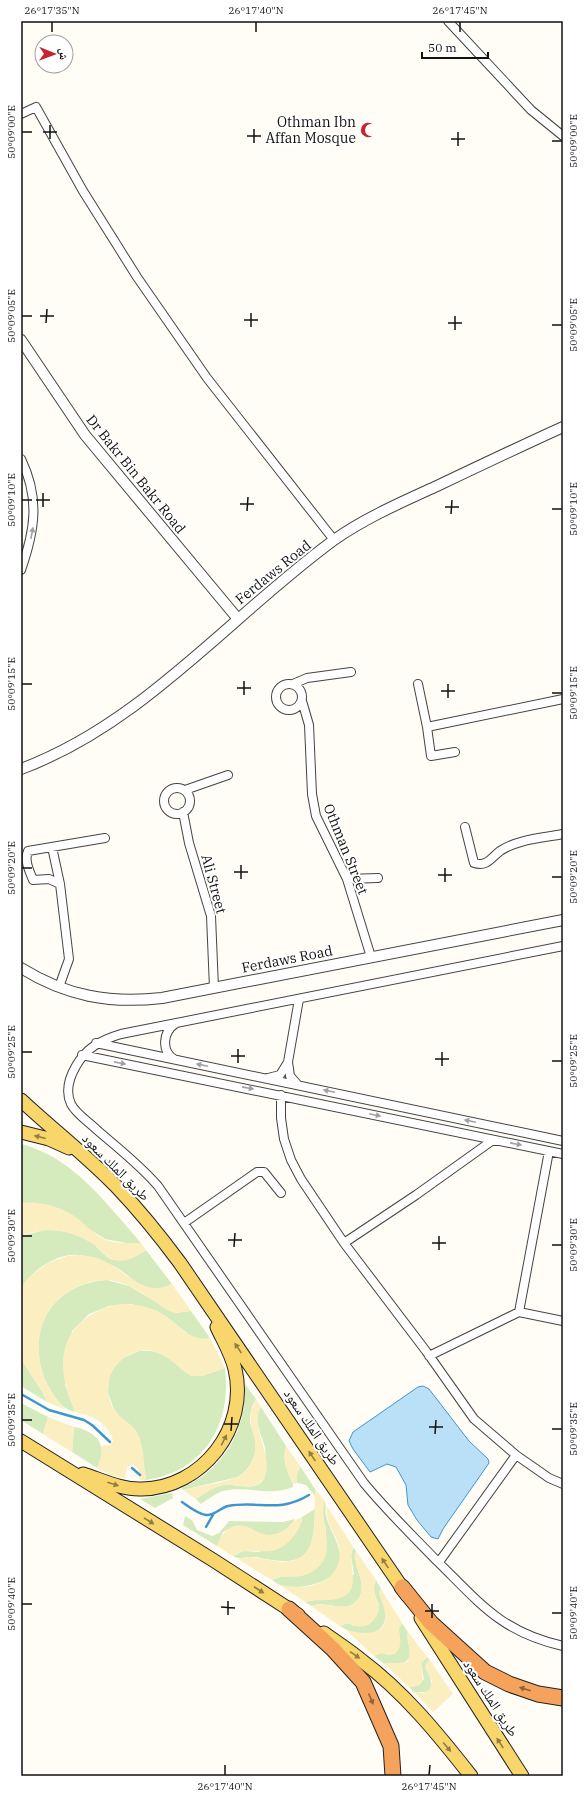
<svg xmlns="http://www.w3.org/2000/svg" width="584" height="1797" font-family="'IBM Plex Serif','Noto Naskh Arabic',serif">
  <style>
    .green { fill: #d5ebbd }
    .sand { fill: #fbeec1 }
    .water { fill: #b9e0f7; stroke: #3f96cf }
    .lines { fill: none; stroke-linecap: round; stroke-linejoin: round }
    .stream { stroke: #3f96cf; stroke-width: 2.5 }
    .minor-casing { stroke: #444; stroke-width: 10 }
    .tertiary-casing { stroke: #444; stroke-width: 12 }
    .primary-casing { stroke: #222; stroke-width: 15 }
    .motorway-casing { stroke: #222; stroke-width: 17 }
    .minor { stroke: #fff; stroke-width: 8 }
    .tertiary { stroke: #fff; stroke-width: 10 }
    .primary { stroke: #f9d66b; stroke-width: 13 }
    .motorway { stroke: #f5a25d; stroke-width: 15 }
    .oneway { fill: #a0a0a0 }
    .oneway2 { fill: #917d42 }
    .oneway3 { fill: #8e613b }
    .ticks { fill: none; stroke: #111; stroke-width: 1.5 }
    .labels { text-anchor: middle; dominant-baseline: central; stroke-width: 4; stroke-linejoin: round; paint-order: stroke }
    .poi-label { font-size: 14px; fill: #111; stroke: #fff; text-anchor: end }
    .street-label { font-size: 14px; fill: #111; stroke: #fff }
    .neatline { fill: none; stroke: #111; stroke-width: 1.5 }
    .ticks-label { font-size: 10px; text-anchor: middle; fill: #111 }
  </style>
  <rect width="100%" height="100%" fill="#fffdf5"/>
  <path class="green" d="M21,1144c52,13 86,60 120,99h-15l-21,-4 -54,-33 -30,-3z
    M45,1230c19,-1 35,5 50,15 5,5 10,11 16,14 11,4 26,-3 35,-9l26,34c-30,15 -40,-11 -63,-20 -9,-3 -20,-7 -29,-9 -22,-3 -48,15 -59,33v-52z
    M107,1280l22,6 46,27 16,-2 19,27 -10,2 -7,-2 -25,-20 -11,-7 -26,-7 -22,2 -20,8 -17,17 -7,54 10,27c-12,-3 -17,-10 -24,-21 -30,-51 -5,-107 56,-111z
    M139,1351c27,-2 32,11 52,25h11l23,-8c7,55 -20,104 -79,112l-5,-35 -27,-36 -6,-16 1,-16 4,-8 10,-11z
    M21,1359l22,34 4,9 -26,-16z
    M245,1384l11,15c-4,7 -6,13 -6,21 0,7 4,12 5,18 3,16 -4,30 -17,39l-55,13 -2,-2c32,-13 55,-41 62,-76 2,-9 2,-19 2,-28z
    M21,1403l27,14 -5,17 -22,-14z
    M261,1407l25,39c-4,14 1,25 7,38v3c-24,10 -46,-2 -70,4 -7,2 -15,8 -22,13l-5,-5c9,-6 17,-12 27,-14 12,-2 33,8 41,-6 1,-4 1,-8 1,-12 0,-6 1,-13 0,-19 -3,-13 -13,-29 -4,-41z
    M74,1427c23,4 35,19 23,41l-25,-16z
    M300,1466l15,23v7l-9,-11 -9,-2v-9z
    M172,1493l1,5 -18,10 -15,-9z
    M324,1500c3,6 1,9 2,15 3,17 20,35 12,53 -7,16 -43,23 -58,17 -3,-1 -6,-4 -8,-5 16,-8 28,1 45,-12l9,-39 -4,-14z
    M315,1509c-1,45 -7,59 -55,49 -10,-3 -19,3 -27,-2l10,-5 16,1 43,-30v-5z
    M185,1516l7,4 5,10 15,6 7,-3 10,-12 54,1 12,-3c-6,11 -20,19 -33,15 -7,-2 -13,-7 -21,-8 -7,0 -12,3 -18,6l-6,14 -34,-21z
    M353,1547l3,4c-4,17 13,32 2,48 -12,17 -31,0 -47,7l-6,-4 16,-3 9,1 24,-26 -3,-18z
    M376,1580l5,9 -2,3c3,8 8,19 6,27 -4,21 -33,16 -45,7l8,-3 6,3 25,-20c-3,-9 -8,-17 -3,-26z
    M402,1623l6,9c-3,10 9,25 -5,31h-16l-3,1 -10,-8 7,-3 9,2 9,-29z
    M427,1657l3,3 -4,4 6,21 -4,7h-14l-5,-5 10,-2 5,-6 -3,-16z"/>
  <path class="sand" d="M21,1203c18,-2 41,4 56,15 9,7 16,16 27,21 11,5 24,4 37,4l5,7c-10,7 -21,14 -34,9 -7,-3 -11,-9 -17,-14 -23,-16 -48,-19 -74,-9z
    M79,1255c7,1 14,1 21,4 25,10 43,40 72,25l19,27 -16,2 -6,-2c-20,-12 -37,-29 -62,-31 -10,0 -21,3 -30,7 -50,22 -48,89 -11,123l-19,-8 -4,-9 -22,-34v-71l8,-11 19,-14 19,-7z
    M120,1304c12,0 25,1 37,7 20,9 28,31 53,27l15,30 -23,8h-11c-21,-15 -36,-36 -64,-20 -21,12 -25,39 -10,57 6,7 15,11 20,19 7,13 7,33 9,48h-6c-1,-8 0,-13 -8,-15l-5,2 -2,11 -12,-2 -16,-8 5,-15 -1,-7 9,-1 3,-4c-3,-16 -22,-27 -38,-29 -3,-8 -7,-17 -9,-26 -12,-43 12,-74 54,-82z
    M256,1399l5,8c-13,17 13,48 4,69 -8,18 -27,7 -41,9 -11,2 -19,8 -28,14l-13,-9c17,-4 40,-7 54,-13 15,-6 21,-26 17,-40 -4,-16 -6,-22 2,-38z
    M48,1417l26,10 -2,25 -29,-18z
    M286,1446l14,20 -3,8v9l-4,1c-6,-13 -11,-24 -7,-38z
    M315,1489l9,11c-5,28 19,60 -19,75 -11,4 -23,-1 -33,5l-34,-21c13,-4 23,0 36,2 49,7 39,-42 41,-72z
    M327,1506l26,41c-7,18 12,45 -16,52 -11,2 -21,0 -32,3l-25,-17c7,1 15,2 22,2 22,-1 42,-16 37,-40 -4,-16 -14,-22 -12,-41z
    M302,1517c0,7 -4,14 -9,20 -22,27 -40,5 -60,19l-16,-10c6,-16 16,-25 33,-18 7,3 13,8 21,7 18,-2 18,-14 31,-18z
    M356,1551l20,29c-5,10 2,20 3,30 -5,15 -16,21 -31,13l-8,3 -29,-20c16,-7 35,10 47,-7 11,-16 -6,-31 -2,-48z
    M381,1589l21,34 -3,6c1,9 4,18 -4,25l-5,1 -9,-2 -7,3 -28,-26c16,4 42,8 39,-17 -1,-8 -5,-14 -6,-21z
    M408,1632l19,25 -6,6 2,18 -4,4 -10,2 -25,-23c6,-3 15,1 23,-2 7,-11 -2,-20 1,-30z
    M430,1660l23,34 -20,18 -19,-20 10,1 6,-4 2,-8 -7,-13 1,-4z"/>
  <path class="water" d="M423,1386l6,3 40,52 19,18 1,4 -46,66 -5,10 -7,-2 -14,-17 -9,-15 -2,-20 -10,-18 -9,-3 -17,8 -17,-23 -4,-8 4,-9 65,-45z"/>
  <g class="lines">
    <path class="stream" d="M21,1394l28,16 35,10 8,5 18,17
      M132,1468l8,7
      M182,1502c6,4 16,12 24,13 8,1 14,-7 22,-9 32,-6 49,8 81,-11
      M206,1527l8,-14"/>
    <g class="minor-casing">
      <path id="minor" d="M448,21l83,89 32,26
        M21,114l15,-7 47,84 54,86 70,101 127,162
        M21,459c19,39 14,71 0,111
        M276 697a13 13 0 1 1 26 0a13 13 0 1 1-26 0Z
        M293,684l14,-6 44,-6
        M418,684l9,43 4,29 24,-4
        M302,701l7,24 3,69 4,22 31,63 24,78
        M427,727l136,-28
        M164 801a13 13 0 1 1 26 0a13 13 0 1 1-26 0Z
        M185,790l43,-15
        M183,812l6,31 22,73 3,72
        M465,827l9,36c13,4 17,-5 26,-12 18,-12 43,-13 63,-17
        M52,847l8,37 9,75 -10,28
        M347,879l31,-1
        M60,884l-11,-5 -16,1c-4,-10 -9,-20 -5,-29l77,-13
        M563,946l-442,88c-20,6 -35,14 -45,32 -7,12 -11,25 -5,38 5,10 18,18 26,26 21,18 43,35 61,56l206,297c23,28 48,52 73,78 43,42 64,71 126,85
        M96,1043l467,98
        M82,1055l481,99
        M174,1059c-13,-8 -11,-27 1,-35
        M288,1062l11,-63
        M268,1078l12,-3 8,-13 2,14 8,9
        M281,1095v23l3,21 7,21 10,19 43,64 82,108 48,68 42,36 33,23 14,6
        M184,1223l73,-51h7l17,21
        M344,1243l72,-48 77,-55
        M519,1312l30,-161
        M429,1356l90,-44 44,9
        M439,1562l77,-107"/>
    </g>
    <g class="tertiary-casing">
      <path id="tertiary" d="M21,340l64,95 153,184
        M21,769c123,-46 209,-153 313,-229 31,-22 68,-38 103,-54 42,-20 84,-40 126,-59
        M21,968c45,28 89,36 141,30l401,-78"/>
    </g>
    <g class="primary-casing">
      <path id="primary" d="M21,1100c31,29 65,55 95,86 23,24 44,50 64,77l227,332
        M21,1132l28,7 20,9
        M21,1441l192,119 85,55
        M83,1474c19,6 39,16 59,15 60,-1 107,-61 93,-120 -3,-14 -12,-29 -18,-42
        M421,1618l101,158
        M324,1633c12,9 25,17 37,27 43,32 77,74 110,116"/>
    </g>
    <g class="motorway-casing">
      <path id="motorway" d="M402,1587l29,36 54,49 24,12 29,10 25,4
        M289,1609l44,40 30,33 28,64 2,30"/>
    </g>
    <use href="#minor" class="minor"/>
    <use href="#tertiary" class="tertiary"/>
    <use href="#primary" class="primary"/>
    <use href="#motorway" class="motorway"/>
  </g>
  <defs><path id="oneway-solid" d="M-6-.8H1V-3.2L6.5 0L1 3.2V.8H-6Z"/></defs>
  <g class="oneway">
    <use href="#oneway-solid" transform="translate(32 533) rotate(-79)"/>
    <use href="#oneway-solid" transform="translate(120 1063) rotate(11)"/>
    <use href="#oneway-solid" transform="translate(202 1065) rotate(-168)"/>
    <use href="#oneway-solid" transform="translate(248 1088) rotate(11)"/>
    <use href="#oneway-solid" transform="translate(329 1091) rotate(-168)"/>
    <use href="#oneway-solid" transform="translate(375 1115) rotate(12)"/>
    <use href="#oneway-solid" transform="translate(470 1121) rotate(-168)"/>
    <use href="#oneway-solid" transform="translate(516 1144) rotate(11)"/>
  </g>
  <g class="oneway2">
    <use href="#oneway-solid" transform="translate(40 1137) rotate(-166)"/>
    <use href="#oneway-solid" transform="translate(238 1348) rotate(-124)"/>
    <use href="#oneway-solid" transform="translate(224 1440) rotate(-63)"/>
    <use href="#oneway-solid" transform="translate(312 1456) rotate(-124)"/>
    <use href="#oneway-solid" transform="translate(113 1484) rotate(18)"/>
    <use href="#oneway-solid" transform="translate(149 1521) rotate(32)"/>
    <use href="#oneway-solid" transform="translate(385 1563) rotate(-124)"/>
    <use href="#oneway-solid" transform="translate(259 1590) rotate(33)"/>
    <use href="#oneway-solid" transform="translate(355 1655) rotate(35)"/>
    <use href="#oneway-solid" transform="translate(500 1743) rotate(-123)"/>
    <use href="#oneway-solid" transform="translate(447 1747) rotate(50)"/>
  </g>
  <g class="oneway3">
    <use href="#oneway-solid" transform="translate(525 1689) rotate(-162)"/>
    <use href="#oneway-solid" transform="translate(371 1699) rotate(67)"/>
  </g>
  <path class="ticks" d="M52,32v-10M256,32v-10M460,32v-10M22,132h10M43,132h14M247,136h14M50,139v-14M451,139h14M552,141h10M254,143v-14M458,146v-14M22,316h10M40,316h14M244,320h14M46,323l1,-14M448,323h14M552,325h10M251,327v-14M455,330v-14M22,500h10M36,500h14M240,504h14M43,507v-14M445,507h14M552,509h10M247,511l1,-14M451,514l1,-14M22,684h10M237,688h14M441,691h14M552,693h10M244,695v-14M448,698v-14M22,868h10M234,872h14M438,875h14M552,877h10M241,879v-14M445,882v-14M22,1052h10M231,1056h14M435,1059h14M552,1061h10M238,1063v-14M442,1066v-14M22,1236h10M228,1240h14M432,1243h14M552,1245h10M234,1247l1,-14M439,1250v-14M22,1420h10M224,1424h14M429,1427h14M552,1429h10M231,1431l1,-14M435,1434l1,-14M22,1604h10M221,1607l14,1M425,1611h14M552,1613h10M228,1615v-14M432,1618v-14M225,1775v-10M429,1775l1,-10"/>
  <defs>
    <g id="mosque-bare" transform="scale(1.2)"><path d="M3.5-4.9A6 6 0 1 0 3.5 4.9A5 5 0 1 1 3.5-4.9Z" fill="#c4262e" stroke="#fff" stroke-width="2.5" paint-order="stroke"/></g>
  </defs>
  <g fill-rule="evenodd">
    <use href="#mosque-bare" x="368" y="130"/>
  </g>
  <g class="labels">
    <g class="poi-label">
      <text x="356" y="122">Othman Ibn<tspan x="356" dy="16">Affan Mosque</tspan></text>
    </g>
    <g class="street-label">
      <text transform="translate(136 474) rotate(51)">Dr Bakr Bin Bakr Road</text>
      <text transform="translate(273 572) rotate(-39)">Ferdaws Road</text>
      <text transform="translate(346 849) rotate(68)">Othman Street</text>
      <text transform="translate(214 884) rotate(75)">Ali Street</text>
      <text transform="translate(287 959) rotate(-11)">Ferdaws Road</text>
      <text transform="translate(116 1167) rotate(45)">طريق الملك سعود</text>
      <text transform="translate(312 1427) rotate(56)">طريق الملك سعود</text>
      <text transform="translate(491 1698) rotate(57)">طريق الملك سعود</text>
    </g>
  </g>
  <rect width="584" height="1797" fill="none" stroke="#ffffff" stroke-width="44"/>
  <g transform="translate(54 54) rotate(91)"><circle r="19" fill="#ffffff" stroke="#a0a0a0"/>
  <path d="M0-3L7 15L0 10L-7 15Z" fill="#c4262e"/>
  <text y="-6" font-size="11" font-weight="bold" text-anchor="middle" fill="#111111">ش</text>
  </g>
  <path d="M422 52v6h66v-6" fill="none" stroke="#111111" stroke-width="2"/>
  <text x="428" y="52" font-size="12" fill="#111111" stroke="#ffffff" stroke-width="3" paint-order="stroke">50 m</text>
  <rect x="22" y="22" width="540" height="1753" class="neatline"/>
  <g class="ticks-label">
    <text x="52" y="14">26°17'35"N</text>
    <text x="256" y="14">26°17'40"N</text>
    <text x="460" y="14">26°17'45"N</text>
    <text transform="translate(11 132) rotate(-90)" y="4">50°09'00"E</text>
    <text transform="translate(573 141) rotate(-90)" y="4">50°09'00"E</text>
    <text transform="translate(11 316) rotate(-90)" y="4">50°09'05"E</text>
    <text transform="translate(573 325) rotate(-90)" y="4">50°09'05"E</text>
    <text transform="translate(11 500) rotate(-90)" y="4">50°09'10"E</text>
    <text transform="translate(573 509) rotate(-90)" y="4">50°09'10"E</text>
    <text transform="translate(11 684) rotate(-90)" y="4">50°09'15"E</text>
    <text transform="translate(573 693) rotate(-90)" y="4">50°09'15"E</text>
    <text transform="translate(11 868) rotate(-90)" y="4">50°09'20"E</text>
    <text transform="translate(573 877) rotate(-90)" y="4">50°09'20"E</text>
    <text transform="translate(11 1052) rotate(-90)" y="4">50°09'25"E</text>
    <text transform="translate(573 1061) rotate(-90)" y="4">50°09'25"E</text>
    <text transform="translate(11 1236) rotate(-90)" y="4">50°09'30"E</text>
    <text transform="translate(573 1245) rotate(-90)" y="4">50°09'30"E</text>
    <text transform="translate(11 1420) rotate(-90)" y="4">50°09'35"E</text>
    <text transform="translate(573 1429) rotate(-90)" y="4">50°09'35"E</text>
    <text transform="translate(11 1604) rotate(-90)" y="4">50°09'40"E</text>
    <text transform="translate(573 1613) rotate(-90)" y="4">50°09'40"E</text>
    <text x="225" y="1790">26°17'40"N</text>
    <text x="429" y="1790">26°17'45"N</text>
  </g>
</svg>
